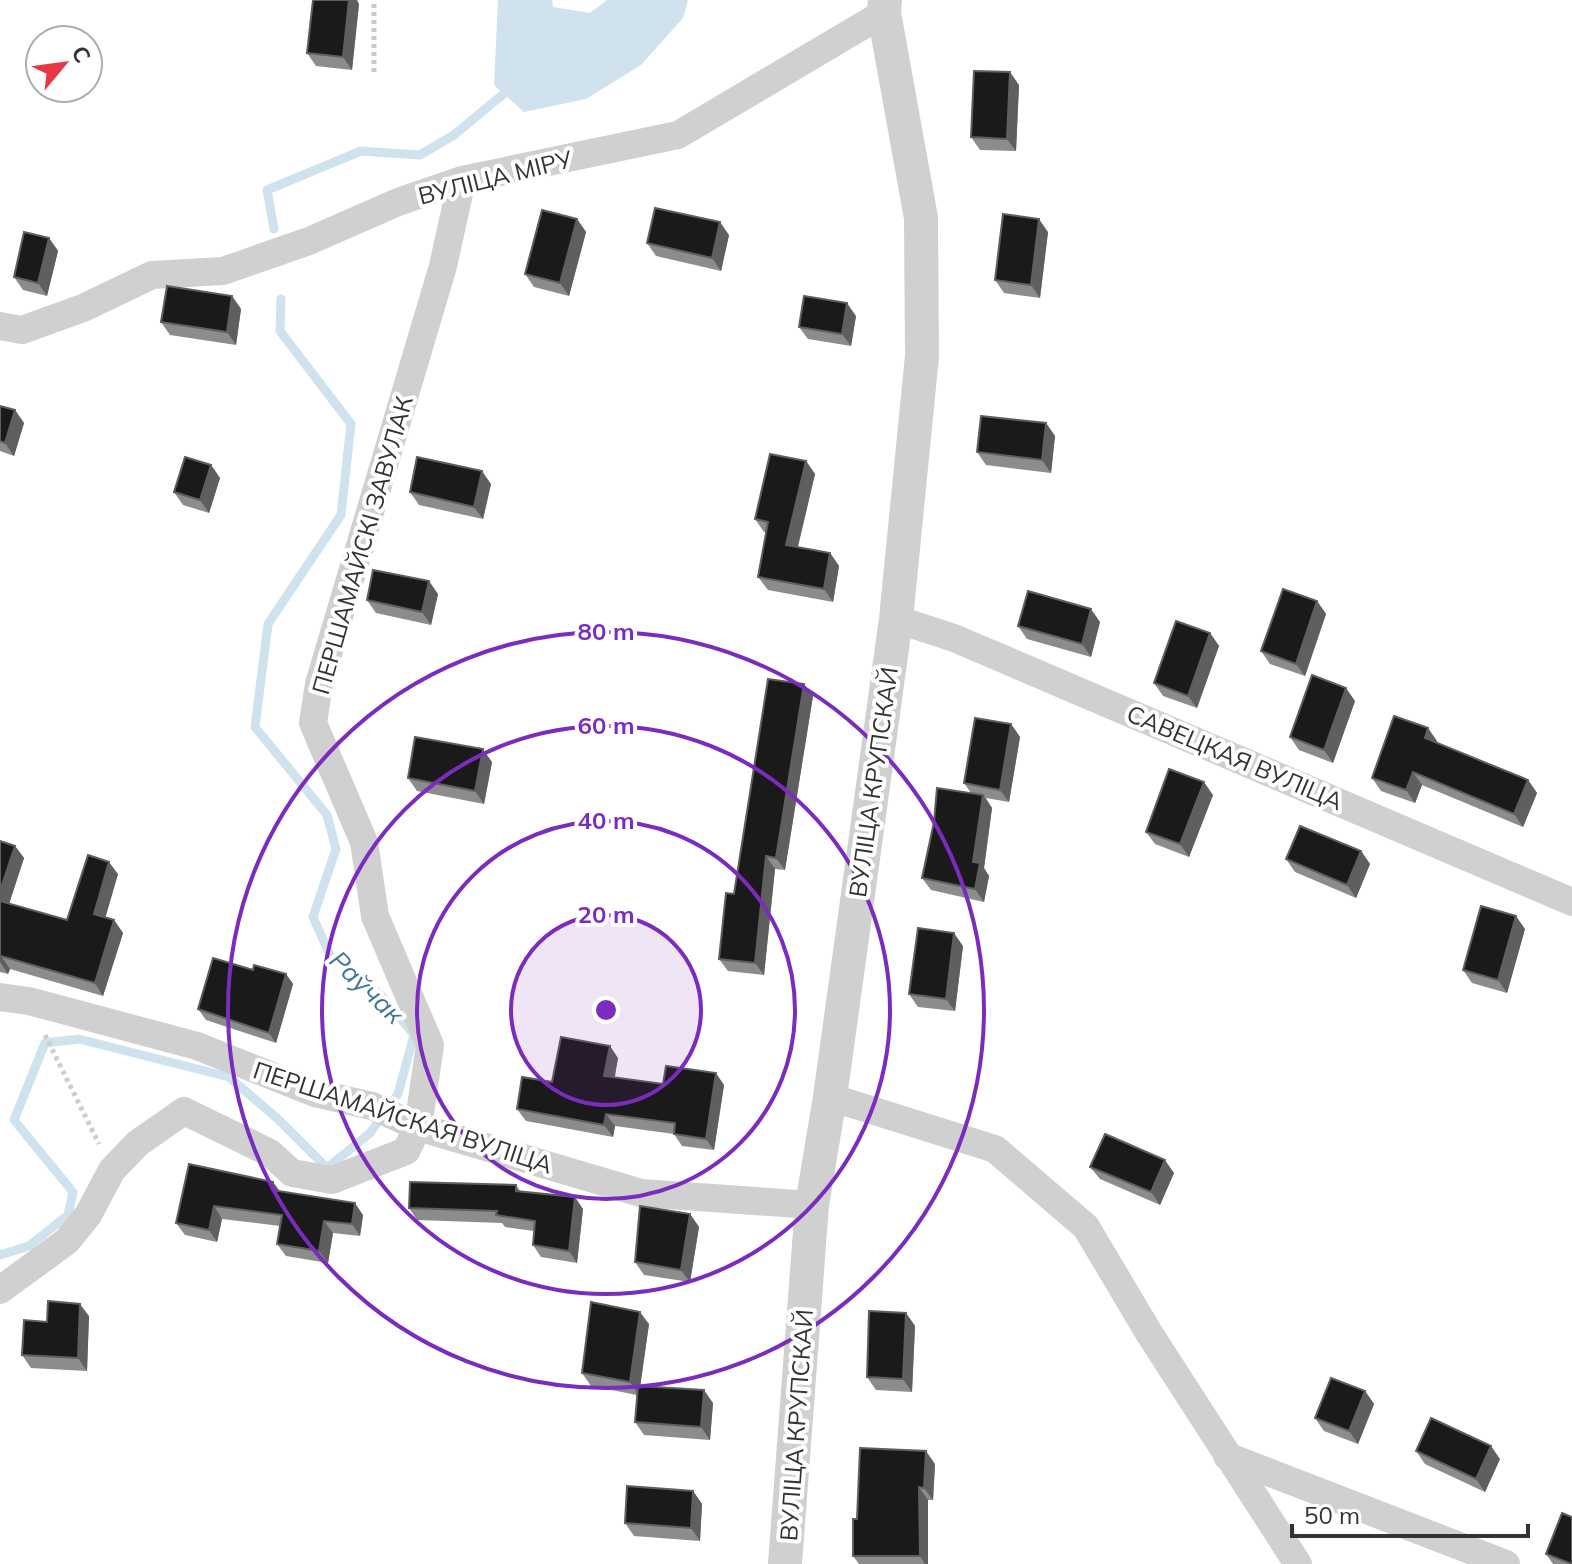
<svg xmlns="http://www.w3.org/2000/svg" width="1572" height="1564" font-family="Mulish,sans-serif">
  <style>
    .water { fill: #cfe2ee }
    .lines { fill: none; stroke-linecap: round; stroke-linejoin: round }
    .stream { stroke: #cfe2ee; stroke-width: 9 }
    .path { stroke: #cdcdcd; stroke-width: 5; stroke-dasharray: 4 4; stroke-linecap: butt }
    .minor { stroke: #d0d0d0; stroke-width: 28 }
    .tertiary { stroke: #d0d0d0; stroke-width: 34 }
    .wall { fill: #8c8c8c }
    .shaded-wall { fill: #5f5f5f }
    .building { fill: #1a1a1a; stroke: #5f5f5f; stroke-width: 2 }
    .ring { fill: none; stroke: #7b2cbf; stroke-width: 4 }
    .labels { text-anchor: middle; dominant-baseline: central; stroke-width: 8; stroke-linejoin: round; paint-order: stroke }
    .street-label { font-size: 24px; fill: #333; stroke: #fff }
    .water-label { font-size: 26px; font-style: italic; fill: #3f7597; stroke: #fff }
    .centre { fill: #7b2cbf; stroke: #fff; stroke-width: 4 }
    .ring-label { font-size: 24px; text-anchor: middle; font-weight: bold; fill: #7b2cbf; stroke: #fff; stroke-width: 8; stroke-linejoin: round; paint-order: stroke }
  </style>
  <rect width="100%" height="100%" fill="#fff"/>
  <path class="water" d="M498,0h54l1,7 37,6 17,-13h81l-5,18 -42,47 -55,34 -62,13 -30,-27z"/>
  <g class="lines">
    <path class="stream" d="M274,229l-7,-39 94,-39 59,4 34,-20 53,-44v-8
      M0,1255l29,-9 39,-31 5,-23 -59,-72 31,-77 34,-4 150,38 50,43 48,48 43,-35 28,-39 16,-59 -32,-39 -52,-41 -17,-38 23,-68 -9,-34 -72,-88 13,-103 73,-109 10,-91 -71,-93 1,-32"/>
    <path class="path" d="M374,72v-72
      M45,1035l54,109"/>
    <path class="minor" d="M0,326l22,4 61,-22 69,-33 71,-4 86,-30 89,-39 64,-22 216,-45 206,-122
      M896,619l58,19 618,264
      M0,997l29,4 168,45 118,47 57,13 46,21 223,66 171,12
      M830,1097l165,52 91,78 63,106 149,231
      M0,1290l67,-49 21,-26 24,-45 26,-27 46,-32 86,42 22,20 40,7 74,-29 12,-24 12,-82 -55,-129 -11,-74 -51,-119 6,-39 124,-418 19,-86
      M1227,1456l279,108"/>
    <path class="tertiary" d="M785,1564l27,-359 18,-108 66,-478 26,-263 -1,-138 -37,-205 1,-13"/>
  </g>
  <path class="wall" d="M359,4l-7,66 -36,-4 -9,-13z
    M1019,85l-3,66 -36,-1 -9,-13z
    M577,219l9,13 -17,64 -35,-9 -9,-13z
    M1048,232l-8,66 -36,-5 -9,-13z
    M729,235l-8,36 -65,-15 -9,-13z
    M49,238l9,13 -11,45 -24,-6 -9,-13z
    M232,296l9,13 -5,36 -66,-10 -9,-13z
    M856,316l-5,30 -43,-7 -9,-12z
    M0,406l15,4 9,13 -10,33 -14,-5z
    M1046,423l9,13 -4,37 -65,-8 -9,-13z
    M806,461l9,13 -17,73 32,6 9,13 -6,36 -65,-12 -10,-13 8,-44 -2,-1 -9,-13z
    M211,465l9,13 -11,35 -26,-8 -9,-13z
    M491,484l-8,35 -64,-14 -9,-13z
    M438,594l-7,31 -55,-12 -9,-13z
    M1317,601l9,13 -21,62 -35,-12 -9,-13z
    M1100,622l-9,35 -64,-18 -9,-13z
    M1210,633l9,13 -22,62 -34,-12 -9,-13z
    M804,684l9,12 -28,174 -10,-1 -11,106 -36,-4 -9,-12 15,-65z
    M1355,701l-22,62 -34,-13 -9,-13z
    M1011,724l9,13 -11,65 -23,-4 6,10 -8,60 5,8 -5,26 -53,-12 -9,-12 12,-56 37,-29 -7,-10z
    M1437,741v2l91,37 9,13 -14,34 -101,-42 -7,18 -34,-12 -9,-13z
    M492,762l-8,42 -67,-13 -9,-13z
    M1213,795l-24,62 -34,-13 -9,-12z
    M0,841l15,5 9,12 -15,46 58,16 51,-46 -13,43 9,3 9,13 -20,63 -93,-27 -2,5 -8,-2z
    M1361,851l9,13 -14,34 -61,-26 -9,-13z
    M1525,929l-18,64 -35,-10 -9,-13z
    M963,946l-8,65 -37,-4 -9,-13z
    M253,970l33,4 7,10 -17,59 -70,-23 -8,-11z
    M618,1058l-4,19 49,7 61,1 -10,65 -32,-4 -8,-12 -59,-8 -2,11 -87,-16 -9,-12 35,-27z
    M189,1164l174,51 -3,21 -27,-3 -5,30 -42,-7 -9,-12 3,-18 -58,-7 -5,23 -32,-7 -9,-12z
    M1090,1167l84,6 -14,32 -60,-26z
    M516,1185l5,7 62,17 -6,54 -36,-6 -8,-12 1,-14 -29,-4 -3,-4 -85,-3 -8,-12z
    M690,1214l9,13 -9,55 -46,-7 -9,-13z
    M906,1313l9,13 -3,66 -36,-2 -9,-13z
    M89,1316l-2,55 -56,-3 -9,-13 25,-33z
    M649,1324l-9,62 73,17 -3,37 -66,-5 -9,-13 2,-27 -46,-9 -9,-13z
    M1365,1391l9,13 -16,40 -34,-13 -9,-13z
    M1416,1451l84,8 -15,33 -60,-28z
    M935,1464l-2,36h-5v64h-69l-6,-8 4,-37z
    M693,1491l9,13 -2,37 -66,-5 -9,-13z
    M1546,1554l26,10h-19z"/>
  <path class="shaded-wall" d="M349,0h8l2,4 -7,66 -9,-13z
    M1010,72l9,13 -3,66 -9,-12z
    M577,219l9,13 -17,64 -9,-13z
    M1039,219l9,13 -8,66 -9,-13z
    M720,222l9,13 -8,36 -9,-13z
    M49,238l9,13 -11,45 -9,-13z
    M232,296l9,13 -5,36 -9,-13z
    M847,303l9,13 -5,30 -9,-12z
    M15,410l9,13 -10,33 -9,-13z
    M1046,423l9,13 -4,37 -9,-13z
    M806,461l9,13 -20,84 -9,-13z
    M211,465l9,13 -11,35 -9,-13z
    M482,471l9,13 -8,35 -9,-12z
    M830,553l9,13 -6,36 -9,-13z
    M429,581l9,13 -7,31 -9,-13z
    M1317,601l9,13 -21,62 -9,-12z
    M1091,609l9,13 -9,35 -9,-13z
    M1210,633l9,13 -22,62 -9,-12z
    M804,684l9,12 -28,174 -9,-12z
    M1346,688l9,13 -22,62 -9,-13z
    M1011,724l9,13 -11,65 -9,-12z
    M1428,728l9,13 -3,10 -9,-13z
    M483,749l9,13 -8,42 -9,-13z
    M1413,772l9,13 -7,18 -9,-13z
    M1528,780l9,13 -14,34 -9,-13z
    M1204,782l9,13 -24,62 -9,-13z
    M983,795l9,13 -8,60 5,8 -5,26 -9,-13 -2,-27z
    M15,846l9,12 -18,55 -6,-8v-14z
    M1361,851l9,13 -14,34 -9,-13z
    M766,856l9,13 -11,106 -9,-12z
    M109,862l9,12 -15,52 -9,-12z
    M1516,916l9,13 -18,64 -9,-13z
    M114,920l9,13 -20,63 -8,-13z
    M954,933l9,13 -8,65 -9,-12z
    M1,956l9,13 -2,5 -8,-12z
    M286,974l7,10 -17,59 -7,-10z
    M610,1046l8,12 -5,30 -9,-12z
    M716,1073l8,12 -10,65 -8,-11z
    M606,1114l9,12 -2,11 -9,-12z
    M1165,1160l9,13 -14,32 -9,-13z
    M273,1182l9,12 -10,-4z
    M575,1197l8,12 -6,54 -8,-12z
    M355,1203l8,12 -3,21 -8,-12z
    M214,1206l8,13 -5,23 -8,-12z
    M690,1214l9,13 -9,55 -9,-12z
    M324,1221l9,12 -5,30 -9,-12z
    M80,1304l9,12 -2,55 -9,-13z
    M640,1312l9,12 -10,71 -9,-13z
    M906,1313l9,13 -3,66 -9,-13z
    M704,1390l9,13 -3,37 -9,-13z
    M1365,1391l9,13 -16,40 -9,-13z
    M1491,1446l9,13 -15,33 -9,-13z
    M926,1451l9,13 -2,36 -9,-12z
    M919,1487l9,13v64h-3l-5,-8z
    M693,1491l9,13 -2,37 -9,-13z"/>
  <path class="building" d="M313,0h36l-6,57 -36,-4z
    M974,71l36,1 -3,67 -36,-2z
    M655,208l65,14 -8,36 -65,-15z
    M542,210l35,9 -17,64 -35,-9z
    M1003,214l36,5 -8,66 -36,-5z
    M24,232l25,6 -11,45 -24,-6z
    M167,286l65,10 -5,36 -66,-10z
    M804,296l43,7 -5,31 -43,-7z
    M0,406l15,4 -10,33 -5,-2z
    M981,416l65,7 -4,37 -65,-8z
    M770,454l36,7 -20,84 44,8 -6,36 -66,-12 10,-55 -13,-3z
    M185,457l26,8 -11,35 -26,-8z
    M417,457l65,14 -8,36 -64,-15z
    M373,570l56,11 -7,31 -55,-12z
    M1283,589l34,12 -21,63 -35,-13z
    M1028,591l63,18 -9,35 -64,-18z
    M1176,621l34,12 -22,63 -34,-13z
    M1312,675l34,13 -22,62 -34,-13z
    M768,679l36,5 -28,174 -10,-2 -11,107 -36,-4 7,-66 8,1z
    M1394,716l34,12 -3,10 103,42 -14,34 -101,-42 -7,18 -34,-12z
    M975,718l36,6 -11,66 -36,-7z
    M415,737l68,12 -8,42 -67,-13z
    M1169,769l35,13 -24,62 -34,-12z
    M937,788l46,7 -10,67 7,1 -5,26 -53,-11 12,-56z
    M1300,826l61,25 -14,34 -61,-26z
    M0,841l15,5 -15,45z
    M88,855l21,7 -15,52 20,6 -19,63 -94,-27 -1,4v-59l67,19z
    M1481,906l35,10 -18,64 -35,-10z
    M918,928l36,5 -8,66 -37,-5z
    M213,958l40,12 1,-5 32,9 -17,59 -71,-24z
    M561,1037l49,9 -6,30 59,8 3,-18 50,7 -10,66 -32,-5 1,-11 -69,-9 -2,11 -87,-16 5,-32 30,5z
    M1105,1134l60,26 -14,32 -61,-25z
    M189,1164l84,18 -1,8 83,13 -3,21 -28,-3 -5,30 -42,-7 5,-29 -68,-9 -5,24 -33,-7z
    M410,1182l106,3v6l59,6 -6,54 -36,-6 2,-24 -39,-6 1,-4 -88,-3z
    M640,1206l50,8 -9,56 -46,-8z
    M48,1301l32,3 -2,54 -56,-3 2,-35 23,2z
    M591,1302l49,10 -10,70 -48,-9z
    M869,1311l37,2 -3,66 -36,-2z
    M1331,1378l34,13 -16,40 -34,-13z
    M638,1386l66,4 -3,37 -66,-5z
    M1431,1418l60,28 -15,33 -60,-28z
    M860,1448l66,3 -2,37 -5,-1 1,69h-67v-37h4z
    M627,1486l66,5 -2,37 -66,-5z
    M1562,1513l10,4v47l-26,-10z"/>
  <circle cx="606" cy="1010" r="95" fill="#7b2cbf" fill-opacity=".12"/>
  <g class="ring">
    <circle cx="606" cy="1010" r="95"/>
    <circle cx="606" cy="1010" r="189"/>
    <circle cx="606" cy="1010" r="284"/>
    <circle cx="606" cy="1010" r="378"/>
  </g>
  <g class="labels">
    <g class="street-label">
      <text transform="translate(495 177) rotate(-14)">ВУЛІЦА МІРУ</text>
      <text transform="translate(362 545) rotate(-74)">ПЕРШАМАЙСКІ ЗАВУЛАК</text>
      <text transform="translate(1235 757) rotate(23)">САВЕЦКАЯ ВУЛІЦА</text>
      <text transform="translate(873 782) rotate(-82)">ВУЛІЦА КРУПСКАЙ</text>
      <text transform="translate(403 1117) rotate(18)">ПЕРШАМАЙСКАЯ ВУЛІЦА</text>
      <text transform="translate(796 1425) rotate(-86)">ВУЛІЦА КРУПСКАЙ</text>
    </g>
    <g class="water-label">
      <text transform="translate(367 987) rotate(44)">Раўчак</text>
    </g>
  </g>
  <circle cx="606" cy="1010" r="12" class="centre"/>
  <g class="ring-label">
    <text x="606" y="640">80 m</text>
    <text x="606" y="734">60 m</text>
    <text x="606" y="829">40 m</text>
    <text x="606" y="923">20 m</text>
  </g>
  <g transform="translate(64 64) rotate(61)"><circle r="38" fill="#ffffff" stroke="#adadad" stroke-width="2"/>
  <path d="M0-6L14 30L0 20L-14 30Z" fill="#e63946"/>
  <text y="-12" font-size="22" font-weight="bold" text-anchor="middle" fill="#333333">С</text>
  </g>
  <path d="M1292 1524v12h236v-12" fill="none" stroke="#333333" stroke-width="4"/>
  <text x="1304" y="1524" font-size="24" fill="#333333" stroke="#ffffff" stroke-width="6" paint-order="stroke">50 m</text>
</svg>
